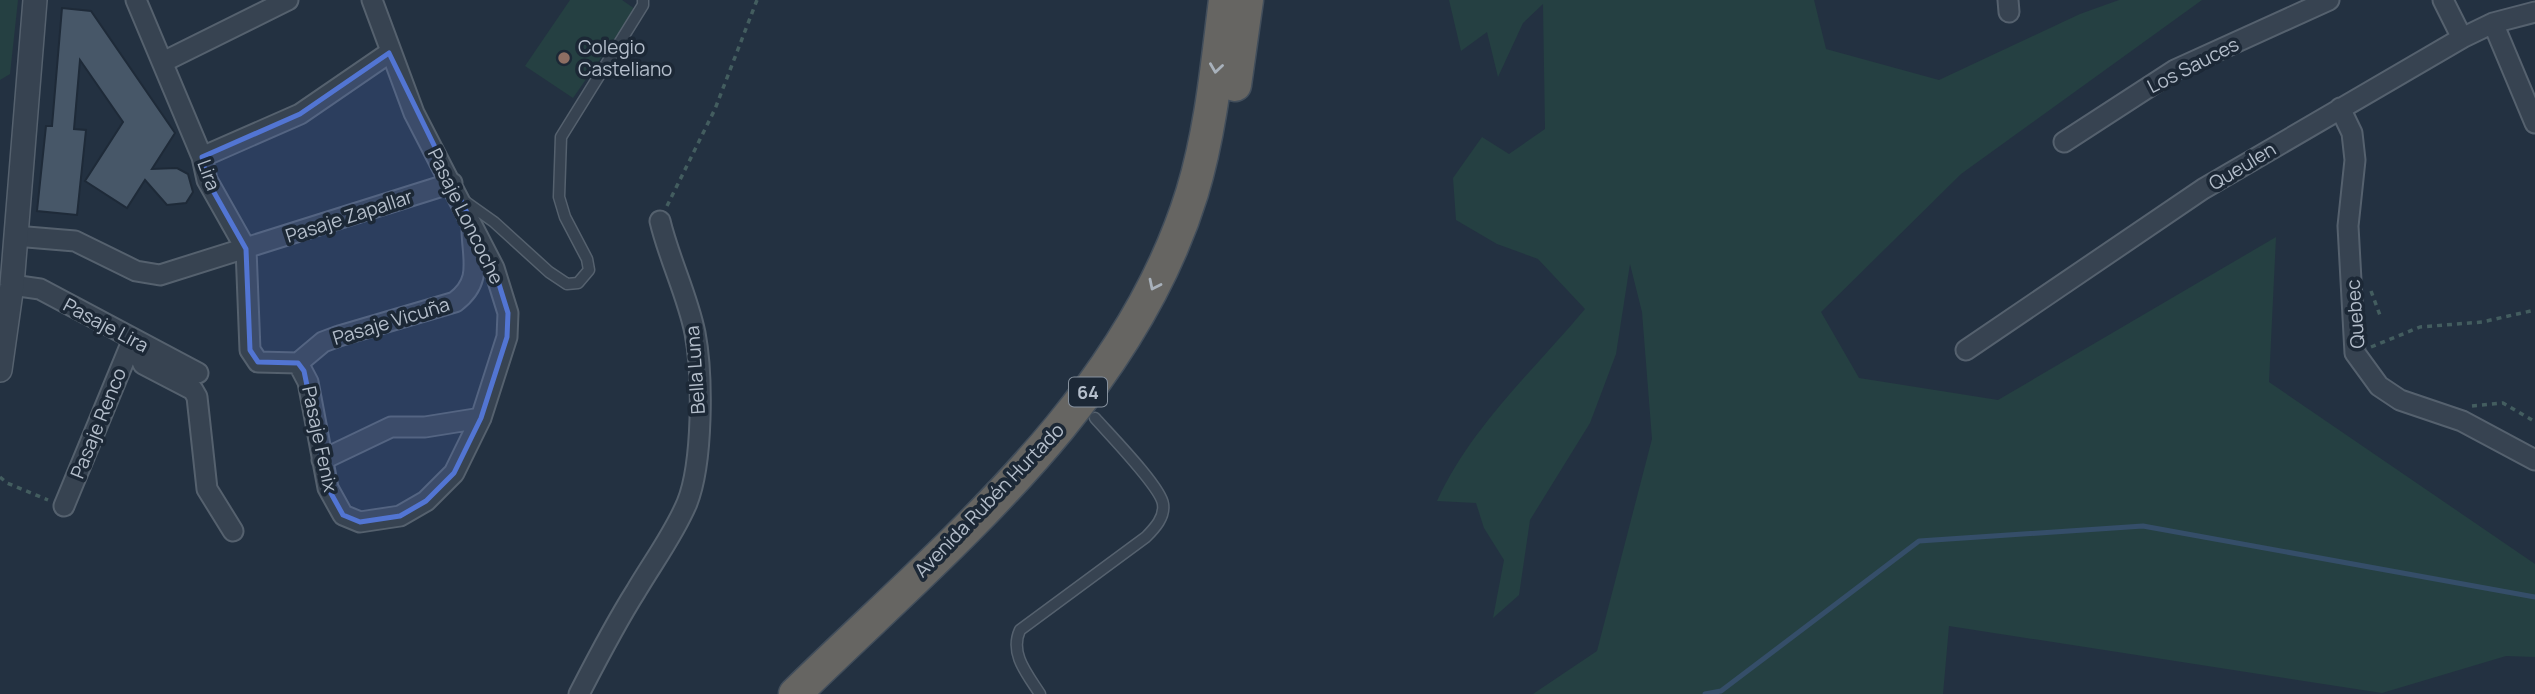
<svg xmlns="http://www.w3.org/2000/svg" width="2535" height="694" font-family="Manrope,sans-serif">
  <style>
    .green { fill: #254042 }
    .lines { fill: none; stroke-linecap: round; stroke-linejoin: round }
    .stream { stroke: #354e69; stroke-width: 5 }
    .building { fill: #475768; stroke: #1e2a38; stroke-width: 2 }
    .service-casing { stroke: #55616e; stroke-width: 13 }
    .minor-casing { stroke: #55616e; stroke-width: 23 }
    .tertiary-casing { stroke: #55616e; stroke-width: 26 }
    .trunk-casing { stroke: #424e5b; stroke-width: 35 }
    .path { stroke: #435d5f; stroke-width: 3.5; stroke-dasharray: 5 5; stroke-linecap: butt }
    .service { stroke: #374351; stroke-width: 10 }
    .minor { stroke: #374351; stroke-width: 19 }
    .tertiary { stroke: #374351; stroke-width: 23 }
    .trunk { stroke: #666562; stroke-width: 32 }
    .oneway { stroke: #a8b1bb }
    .marked { fill: #5275d3; fill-opacity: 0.2; stroke: #5275d3; stroke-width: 5; stroke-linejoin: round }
    .education-dot { fill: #8d6e63; stroke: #1c2836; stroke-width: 2.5 }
    .labels { text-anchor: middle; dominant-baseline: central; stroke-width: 7; stroke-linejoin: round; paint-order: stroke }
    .shield { fill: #1c2836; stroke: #86919e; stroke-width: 2 }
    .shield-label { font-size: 18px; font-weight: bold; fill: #b4becb }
    .poi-label { font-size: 19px; fill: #b4becb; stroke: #1c2836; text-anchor: start }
    .street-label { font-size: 19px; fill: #b4becb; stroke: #1c2836 }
  </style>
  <rect width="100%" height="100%" fill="#233141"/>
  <path class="green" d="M0,0h18l-8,74 -10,6z
    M570,0h52l13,9 -62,89 -48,-32z
    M1449,0h365l12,49 113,31 141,-66 39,-14h83l-241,174 -140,138 38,66 139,22 278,-163 -7,145 266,182v93l-29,-1 -124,37 -433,-67 -6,68h-410l64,-43 55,-212 -10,-127 -12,-48 -14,90 -26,69 -60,97 -11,75 -26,23 11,-58 -20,-32 -8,-25 -39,-2c34,-74 96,-130 148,-192l-47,-50 -41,-15 -41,-24 -3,-42 29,-41 27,17 36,-25 -2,-125 -20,19 -25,54 -11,-45 -26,19z"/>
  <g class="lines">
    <path class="stream" d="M1705,694l16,-3 198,-150 224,-15 392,71"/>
  </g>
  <path class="building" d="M62,8l29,3 84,122 -23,36 25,-1 11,6 5,18 -7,11 -19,2 -22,-25 -18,28 -42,-27 38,-59 -43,-62 -6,69 12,1 -9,85 -40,-4 9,-85h6z"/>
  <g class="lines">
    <g class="service-casing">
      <path id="service" d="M463,200l31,22 55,50 18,12 11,-1 11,-13 -2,-11 -22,-42 -6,-20 2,-60 82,-132v-5
        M1040,694c-12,-19 -31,-40 -20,-64l126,-93c9,-9 19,-20 17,-33 -2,-17 -54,-70 -68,-86"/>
    </g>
    <g class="minor-casing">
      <path id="minor" d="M136,0l66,157 5,23 39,69 4,101 8,12 40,1 25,-21 16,-6 116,-34c27,-20 18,-41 17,-71
        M2008,0l1,12
        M2443,0l19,38
        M2493,23l42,100
        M163,62l125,-62
        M2340,108l12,25 3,27 -7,66 7,127 24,33 21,14 62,21 73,39
        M2064,142l111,-72 154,-70
        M202,157l98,-43 89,-61
        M15,236l60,5 61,30 24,4 292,-92
        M12,285l28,4 158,84
        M133,339l10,25 50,26 4,7 10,92 26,42
        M1966,350l237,-161 259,-151 31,-15 42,-11
        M298,363l10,19 20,106 15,27 17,7 40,-6 26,-15 28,-28 27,-55 26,-81 1,-24 -14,-45 -80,-155 -42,-113
        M322,460l69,-33h34l56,-9
        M64,506l69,-167
        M579,694c18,-35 36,-70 57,-103 17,-29 38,-57 51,-88 16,-40 16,-128 8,-170 -8,-39 -26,-74 -35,-112"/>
    </g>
    <g class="tertiary-casing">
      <path id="tertiary" d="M0,370l12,-85 23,-285"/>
    </g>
    <g class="trunk-casing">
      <path id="trunk" d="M1235,85l12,-85
        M795,694c151,-148 332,-291 397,-501 19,-62 25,-129 33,-193"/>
    </g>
    <path class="path" d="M667,206l48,-97 42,-109
      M2371,291l10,27
      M2371,347l49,-20 62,-5 53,-12
      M2472,406l31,-3 29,17
      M0,477l7,6 41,17"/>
    <use href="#service" class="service"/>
    <use href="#minor" class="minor"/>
    <use href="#tertiary" class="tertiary"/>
    <use href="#trunk" class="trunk"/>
  </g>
  <defs><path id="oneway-chevron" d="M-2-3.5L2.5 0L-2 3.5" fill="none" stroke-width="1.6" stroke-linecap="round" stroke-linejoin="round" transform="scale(1.75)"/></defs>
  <g class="oneway">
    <use href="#oneway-chevron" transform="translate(1216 68) rotate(98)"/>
    <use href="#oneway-chevron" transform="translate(1154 285) rotate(116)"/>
  </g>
  <path class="marked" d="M389,53l105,215 14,45 -1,24 -26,81 -27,55 -28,28 -26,15 -40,6 -17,-7 -15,-27 -24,-117 -6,-8 -40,-1 -8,-12 -4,-101 -39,-69 -5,-23 98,-43z"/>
  <circle class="education-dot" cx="564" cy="58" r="7"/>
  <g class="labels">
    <rect class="shield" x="1069" y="377.5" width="38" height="29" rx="5"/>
    <g class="shield-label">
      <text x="1088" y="392">64</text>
    </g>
    <g class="poi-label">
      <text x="578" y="47">Colegio<tspan x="578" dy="22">Casteliano</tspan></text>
    </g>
    <g class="street-label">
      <text transform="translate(2193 65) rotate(-27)">Los Sauces</text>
      <text transform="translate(2242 166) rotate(-31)">Queulen</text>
      <text transform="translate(209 175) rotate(70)">Lira</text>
      <text transform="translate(349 216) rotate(-18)">Pasaje Zapallar</text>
      <text transform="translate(466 216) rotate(64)">Pasaje Loncoche</text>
      <text transform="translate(2355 314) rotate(-94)">Quebec</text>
      <text transform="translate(391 321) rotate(-17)">Pasaje Vicuña</text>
      <text transform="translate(106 325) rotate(28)">Pasaje Lira</text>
      <text transform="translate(695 370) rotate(-94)">Bella Luna</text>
      <text transform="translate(98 423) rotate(-68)">Pasaje Renco</text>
      <text transform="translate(320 439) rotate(78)">Pasaje Fenix</text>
      <text transform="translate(989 500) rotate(-46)">Avenida Rubén Hurtado</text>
    </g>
  </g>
</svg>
